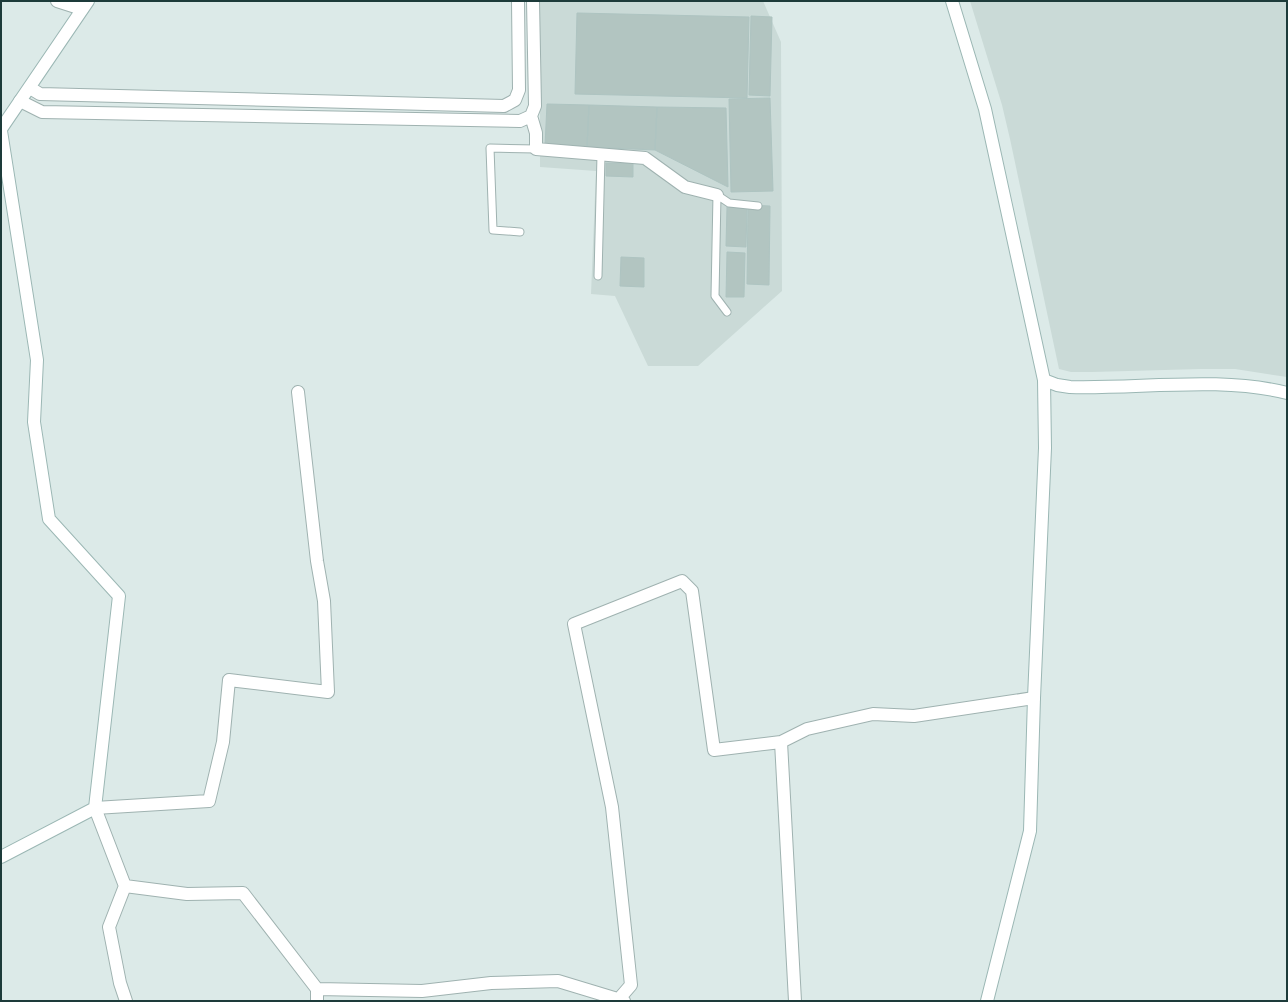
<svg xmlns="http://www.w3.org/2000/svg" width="1288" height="1002" font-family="'Noto Sans',sans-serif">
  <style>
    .built { fill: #cadad7 }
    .building { fill: #b2c5c1; stroke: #aec4c1 }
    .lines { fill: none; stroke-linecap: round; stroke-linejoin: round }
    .lane-casing { stroke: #9fb2b0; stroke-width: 9 }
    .street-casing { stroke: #9fb2b0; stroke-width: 14 }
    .secondary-casing { stroke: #9bb7b4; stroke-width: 14 }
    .lane { stroke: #fff; stroke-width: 7 }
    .street { stroke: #fff; stroke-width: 12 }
    .secondary { stroke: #fff; stroke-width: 12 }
  </style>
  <rect width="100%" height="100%" fill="#dceae8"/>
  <path class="built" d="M540,1h223l18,41 1,249 -84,75h-50l-33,-70 -24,-2 5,-123 -56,-4z
    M970,1h317v376l-52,-8h-34l-109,3h-21l-12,-3 -49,-230 -8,-34z"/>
  <path class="building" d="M577,13l172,4 -2,81 -172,-4z
    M751,16l21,1 -2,79 -21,-1z
    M770,98l3,93 -42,1 -2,-93z
    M547,104l42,1 -2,42 -42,-1z
    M589,105l68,2 -2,43 -68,-3z
    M657,107l69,1 2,79 -73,-37z
    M606,163h27v14l-27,-1z
    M748,205l22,1 -1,79 -22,-1z
    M727,207l20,1 -1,39 -20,-1z
    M727,252l18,1 -1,44h-18z
    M621,257l23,1v29l-24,-1z"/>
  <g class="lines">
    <g class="lane-casing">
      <path id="lane" d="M717,195l-2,101 12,16
        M717,195l12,8 29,3
        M520,232l-27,-2 -3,-82 46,1
        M598,276l3,-121"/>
    </g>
    <g class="street-casing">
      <path id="street" d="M57,1l25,8
        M30,88l10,6 464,12 11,-6 4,-10 -1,-89
        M20,101l22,11 478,9 11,-5 4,-10 -2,-105
        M531,116l5,17v16l109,9 40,29 32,8
        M298,392l19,169 7,40 4,91 -99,-12 -6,62 -14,59 -114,7 30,78 62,8 56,-1 74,96v12
        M125,886l-16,41 11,56 6,18
        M317,989l105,2 69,-8 67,-2 66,20
        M618,1000l13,-15 -19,-178 -38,-183 108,-43 10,10 22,159 67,-8
        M795,1001l-14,-259 26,-13 66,-15 41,2 120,-18"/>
    </g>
    <g class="secondary-casing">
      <path id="secondary" d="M952,1l33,108 59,271 1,68 -11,250 -4,133 -43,170
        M1,129l87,-128
        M1,131l36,229 -3,62 15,97 70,77 -24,212 -94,49
        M1044,380l13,5 13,2c69,2 150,-11 217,6"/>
    </g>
    <use href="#lane" class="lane"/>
    <use href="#street" class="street"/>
    <use href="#secondary" class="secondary"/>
  </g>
  <rect width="1288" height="1002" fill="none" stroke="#1d3b3a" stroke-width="4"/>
</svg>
